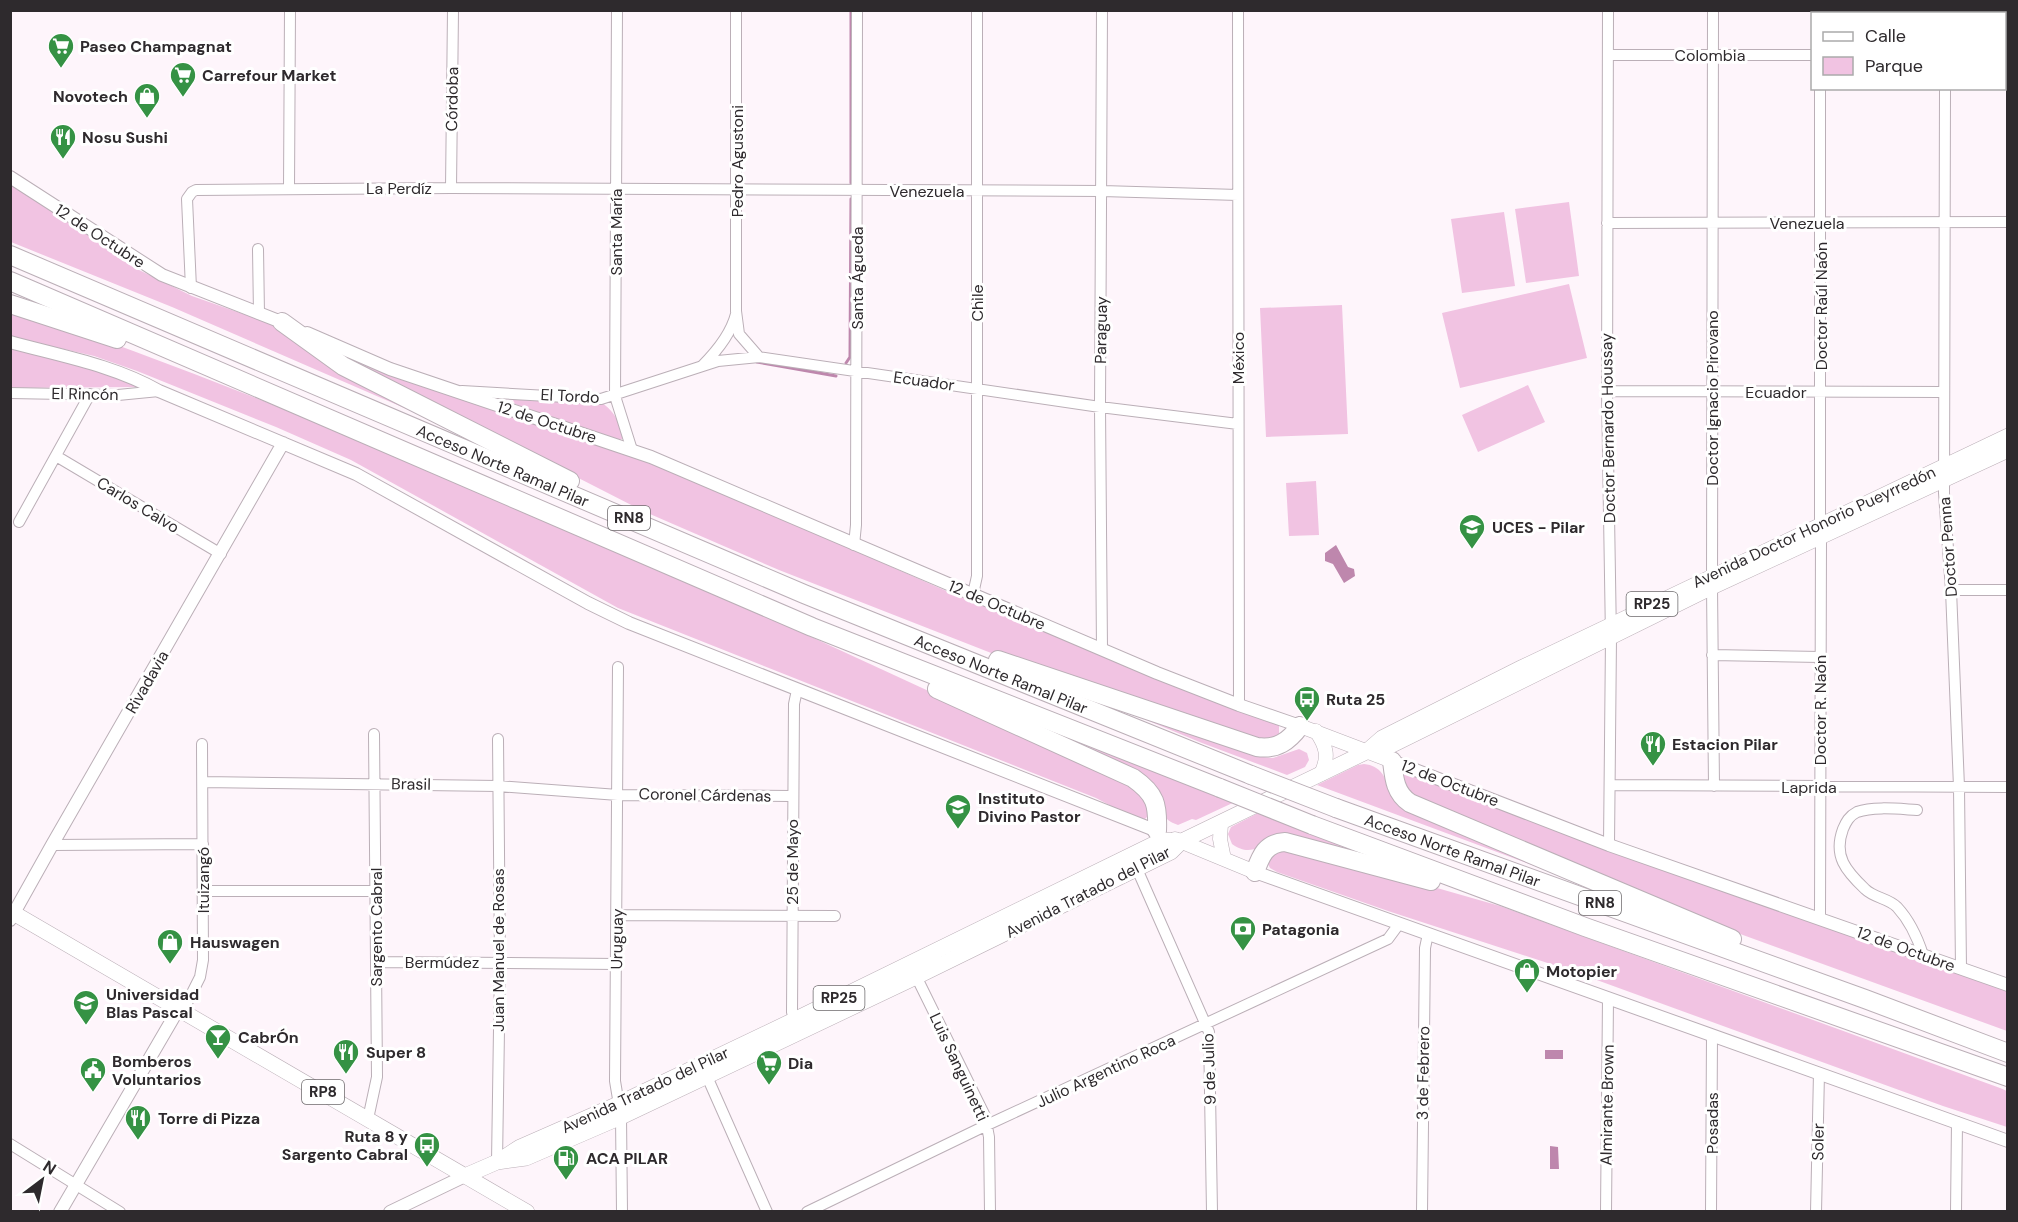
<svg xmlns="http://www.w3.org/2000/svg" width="2018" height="1222" font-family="'DM Sans',sans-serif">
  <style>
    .green { fill: #f1c3e2 }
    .water { fill: #be87ad }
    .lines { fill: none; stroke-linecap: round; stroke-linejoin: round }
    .stream { stroke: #be87ad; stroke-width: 3 }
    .minor-casing { stroke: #bbafb7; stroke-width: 12 }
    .tertiary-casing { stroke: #bbafb7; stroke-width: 14 }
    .secondary-casing { stroke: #bbafb7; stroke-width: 15 }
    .primary-casing { stroke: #bbafb7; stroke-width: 16 }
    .motorway-casing { stroke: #bbafb7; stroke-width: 20 }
    .minor { stroke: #fff; stroke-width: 10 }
    .tertiary { stroke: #fff; stroke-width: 12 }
    .secondary { stroke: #fff; stroke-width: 14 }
    .primary { stroke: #fff; stroke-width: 15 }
    .motorway { stroke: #fff; stroke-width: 18 }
    .motorway-bridge-casing { stroke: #bbafb7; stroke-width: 20; stroke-linecap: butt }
    .motorway-bridge { stroke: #fff; stroke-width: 18 }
    .labels { text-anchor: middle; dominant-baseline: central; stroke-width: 6; stroke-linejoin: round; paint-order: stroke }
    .shield { fill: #fff; stroke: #6d6a6c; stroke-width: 1.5 }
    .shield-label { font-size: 15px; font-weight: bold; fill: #2e2a2d }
    .poi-label { font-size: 16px; font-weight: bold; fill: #2e2a2d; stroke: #fff; text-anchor: start }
    .street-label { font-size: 16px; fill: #2e2a2d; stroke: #fff }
  </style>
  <rect width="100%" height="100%" fill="#fef5fb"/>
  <path class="green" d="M10,184l51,32 70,50 61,30 74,26 23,12 166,96 -283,-123 -161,-65z
    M1569,202l10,74 -53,7 -11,-74z
    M1504,212l11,74 -53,7 -11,-74z
    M1569,284l18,74 -127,30 -18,-75z
    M1342,305l6,129 -82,3 -6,-129z
    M11,307c388,135 761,311 1133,484l5,24 -4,4 -17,-4 -32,-17 -478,-190 -267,-148 -75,-33 -139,-56 -43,-15 -83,-19z
    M11,347l71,17 59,23 -130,1z
    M351,358l61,25 215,70 147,62 170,75 90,34 245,100v12l-9,6 -248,-77 -243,-95 -136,-59 -294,-150z
    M1528,385l17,37 -67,30 -16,-37z
    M515,397l85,5c12,6 23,23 22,37l-5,2 -102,-37 -2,-4z
    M1316,481l3,54 -30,1 -3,-53z
    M1144,719l120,38 9,1 26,-9 8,4 2,7 -4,7 -18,8 -85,-32z
    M1022,720l217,80 -43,20 -4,-1 -14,6c-17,-6 -15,-13 -20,-28z
    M1364,764c17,2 21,12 26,27l158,80 -231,-86 41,-20z
    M1404,772h6l597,217v42l-297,-108 -303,-126 -6,-22z
    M1264,810l180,69 -172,-38c-15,8 -25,14 -40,3l-4,-10 3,-7z
    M1280,848l38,6 182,52 500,182 7,3v36l-64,-21 -371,-135 -184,-60 -111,-39 -7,-4 -3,-6 2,-6z"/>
  <path class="water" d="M1336,545l12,22 6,2 1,7 -11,7 -11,-19 -8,-3v-8z
    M1545,1050h18v9h-18z
    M1550,1146l8,1 1,22h-9z"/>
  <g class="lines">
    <path class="stream" d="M851,183v-173
      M757,362l79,14
      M846,363l4,-6 1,-158"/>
    <g class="minor-casing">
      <path id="minor" d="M617,10l-2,386 17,54
        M736,10v301l3,23 20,23
        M1238,10l1,695
        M1608,10l-1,381 4,247 -2,207
        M1713,10l-1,577 2,199
        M1820,10v4
        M1945,14v-4
        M1608,55h204
        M2004,56h4
        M1945,88l-1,405 7,97 8,197 2,182
        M289,188l1,-178
        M451,188l2,-178
        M1607,223l401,-1
        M258,249l1,65
        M191,288l-4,-89 5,-7 4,-2 255,-2 651,3 136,4
        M702,366c14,-14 29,-32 34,-52
        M462,391l139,8 117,-38 41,-4 341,50 138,17
        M1607,391l337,1
        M10,393l108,2 41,-4
        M56,456l165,98
        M19,522l71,-128
        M1820,524v-436
        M854,545l2,-20 1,-515
        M1951,590h57
        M973,594l4,-18v-566
        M1102,649l-2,-242 2,-397
        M1712,655l108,2
        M618,667l-3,414 6,36 1,95
        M203,782l295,4 120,9 174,1
        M1610,785l398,2
        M1917,810c-18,-1 -43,-4 -60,2 -8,4 -11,10 -14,17 -10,27 3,42 22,60 9,9 23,9 32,18 13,14 20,29 26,48
        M52,845l151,-1
        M1137,869l72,163 3,180
        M203,891h173
        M618,915l217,1
        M1820,919l1,-382
        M376,962l241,2
        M914,972l71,144 4,21 1,75
        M183,1011l17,-34 3,-17 -1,-216
        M796,1025l-4,-13 2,-308 3,-14
        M705,1072l62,140
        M368,1119l9,-42 -3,-343
        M10,1144l110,68
        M497,1162l3,-199 -2,-224
        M807,1212l180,-87 401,-186 11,-15
        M1422,1212l3,-264 3,-14
        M1606,1212l2,-213
        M1711,1212l1,-177
        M1816,1212l3,-139
        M1956,1212l1,-90"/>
    </g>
    <g class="tertiary-casing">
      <path id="tertiary" d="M10,177l152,98 127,50
        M307,333l83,36 261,88 506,216 82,32 61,21
        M10,342c51,14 103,23 149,49l197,83 232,129 41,20 528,208
        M1392,761l217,84 399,140
        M1255,872l753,269
        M10,920l42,-75 231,-402
        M60,1212l119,-204
        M390,1212l77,-37"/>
    </g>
    <g class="secondary-casing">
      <path id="secondary" d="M1300,726l92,35
        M1316,731c11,16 13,26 5,43
        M1221,823l-1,16 4,20
        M1175,839l80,33"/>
    </g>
    <g class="primary-casing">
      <path id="primary" d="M1370,751l18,-4 324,-160 296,-137
        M10,911l517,301
        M497,1162l29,-4 95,-41 295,-140 255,-125 11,-11 184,-89 16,-14 139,-70 487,-232
        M467,1175l30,-13 23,-15 98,-43 176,-84 368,-180 20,1"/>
    </g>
    <g class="motorway-casing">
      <g id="motorway">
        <path id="s1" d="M10,255l794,339 447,181"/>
        <path d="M10,281l802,346 408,161"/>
        <path d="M10,304l107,35"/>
        <path d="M282,322l61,44 227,115"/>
        <path d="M998,660l259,87c20,3 32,-6 43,-21"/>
        <path d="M937,689l196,89c23,16 25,27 24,53"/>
        <path d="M1392,761c2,17 3,32 18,42l322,136"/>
        <path id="s2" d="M1336,808l529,191 143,54"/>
        <path d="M1312,825l273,102 423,150"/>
        <path d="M1255,872c6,-17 11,-29 30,-30l146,39"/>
      </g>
    </g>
    <use href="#minor" class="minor"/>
    <use href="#tertiary" class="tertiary"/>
    <use href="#secondary" class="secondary"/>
    <use href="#primary" class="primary"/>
    <use href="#motorway" class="motorway"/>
    <g class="motorway-bridge-casing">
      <path id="motorway-bridge" d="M1251,775l85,33
        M1220,788l92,37"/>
    </g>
    <use href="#motorway-bridge" class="motorway-bridge"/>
  </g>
  <defs>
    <g id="supermarket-pin" transform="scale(1.35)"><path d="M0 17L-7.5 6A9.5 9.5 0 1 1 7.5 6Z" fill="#359244" stroke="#fff"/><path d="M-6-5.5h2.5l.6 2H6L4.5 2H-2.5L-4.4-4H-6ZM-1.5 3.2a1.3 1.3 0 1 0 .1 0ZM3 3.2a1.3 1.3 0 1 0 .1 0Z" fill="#fff"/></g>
    <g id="shop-pin" transform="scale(1.35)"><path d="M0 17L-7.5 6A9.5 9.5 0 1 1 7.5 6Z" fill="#359244" stroke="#fff"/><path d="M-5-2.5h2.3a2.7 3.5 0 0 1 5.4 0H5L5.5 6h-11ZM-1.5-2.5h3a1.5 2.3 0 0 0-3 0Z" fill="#fff"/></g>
    <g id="restaurant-pin" transform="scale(1.35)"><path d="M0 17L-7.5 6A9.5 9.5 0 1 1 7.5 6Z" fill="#359244" stroke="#fff"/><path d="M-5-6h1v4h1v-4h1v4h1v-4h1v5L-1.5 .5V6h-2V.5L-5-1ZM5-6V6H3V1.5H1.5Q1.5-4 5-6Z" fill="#fff"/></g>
    <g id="university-pin" transform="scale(1.35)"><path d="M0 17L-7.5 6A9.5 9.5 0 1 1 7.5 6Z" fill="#359244" stroke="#fff"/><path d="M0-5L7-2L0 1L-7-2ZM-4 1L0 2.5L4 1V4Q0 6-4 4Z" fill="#fff"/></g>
    <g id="bus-pin" transform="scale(1.35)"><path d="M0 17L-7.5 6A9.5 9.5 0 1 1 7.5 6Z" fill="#359244" stroke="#fff"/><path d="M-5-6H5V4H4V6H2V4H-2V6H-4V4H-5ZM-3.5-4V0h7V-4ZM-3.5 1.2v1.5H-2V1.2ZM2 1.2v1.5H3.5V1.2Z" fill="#fff"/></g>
    <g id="school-pin" transform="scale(1.35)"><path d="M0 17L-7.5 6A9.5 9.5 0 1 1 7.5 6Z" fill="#359244" stroke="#fff"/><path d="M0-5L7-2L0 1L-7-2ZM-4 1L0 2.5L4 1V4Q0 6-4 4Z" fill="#fff"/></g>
    <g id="bank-pin" transform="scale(1.35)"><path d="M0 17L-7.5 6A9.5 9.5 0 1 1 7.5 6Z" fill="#359244" stroke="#fff"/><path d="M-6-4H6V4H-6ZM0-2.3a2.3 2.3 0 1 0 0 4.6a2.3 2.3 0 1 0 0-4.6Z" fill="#fff"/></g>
    <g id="bar-pin" transform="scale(1.35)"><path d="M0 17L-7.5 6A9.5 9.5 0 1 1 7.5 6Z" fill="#359244" stroke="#fff"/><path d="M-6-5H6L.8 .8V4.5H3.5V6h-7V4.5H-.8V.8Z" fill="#fff"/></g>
    <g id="civic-pin" transform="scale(1.35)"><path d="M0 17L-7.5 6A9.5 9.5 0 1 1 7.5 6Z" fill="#359244" stroke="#fff"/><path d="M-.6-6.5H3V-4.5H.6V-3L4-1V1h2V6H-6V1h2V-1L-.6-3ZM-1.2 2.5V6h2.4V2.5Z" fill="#fff"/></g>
    <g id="fuel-pin" transform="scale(1.35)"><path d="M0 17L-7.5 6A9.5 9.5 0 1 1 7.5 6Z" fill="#359244" stroke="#fff"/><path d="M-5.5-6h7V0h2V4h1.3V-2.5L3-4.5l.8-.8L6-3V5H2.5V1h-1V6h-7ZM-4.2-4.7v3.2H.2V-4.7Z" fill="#fff"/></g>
  </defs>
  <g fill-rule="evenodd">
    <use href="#supermarket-pin" x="61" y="46"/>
    <use href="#supermarket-pin" x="183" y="75"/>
    <use href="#shop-pin" x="147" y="96"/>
    <use href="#restaurant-pin" x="63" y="137"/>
    <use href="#university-pin" x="1472" y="527"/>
    <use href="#bus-pin" x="1307" y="699"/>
    <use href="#restaurant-pin" x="1653" y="744"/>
    <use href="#school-pin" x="958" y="807"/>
    <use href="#bank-pin" x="1243" y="929"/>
    <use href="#shop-pin" x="170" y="942"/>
    <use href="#shop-pin" x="1527" y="971"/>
    <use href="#university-pin" x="86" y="1003"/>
    <use href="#bar-pin" x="218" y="1037"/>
    <use href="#restaurant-pin" x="346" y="1052"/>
    <use href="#supermarket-pin" x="769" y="1063"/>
    <use href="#civic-pin" x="93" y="1070"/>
    <use href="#restaurant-pin" x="138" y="1118"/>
    <use href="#bus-pin" x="427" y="1145"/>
    <use href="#fuel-pin" x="566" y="1158"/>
  </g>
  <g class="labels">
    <g class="shield">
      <rect x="608" y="506" width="42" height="24" rx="4.5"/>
      <rect x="1626.5" y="592" width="51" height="24" rx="4.5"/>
      <rect x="1579" y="891" width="42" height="24" rx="4.5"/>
      <rect x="813.5" y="986" width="51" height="24" rx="4.5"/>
      <rect x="302" y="1080" width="42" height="24" rx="4.5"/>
    </g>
    <g class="shield-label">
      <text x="629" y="518">RN8</text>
      <text x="1652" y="604">RP25</text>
      <text x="1600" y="903">RN8</text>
      <text x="839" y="998">RP25</text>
      <text x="323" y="1092">RP8</text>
    </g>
    <g class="poi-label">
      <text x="80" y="46">Paseo Champagnat</text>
      <text x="202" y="75">Carrefour Market</text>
      <text x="128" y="96" text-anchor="end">Novotech</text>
      <text x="82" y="137">Nosu Sushi</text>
      <text x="1492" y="527">UCES - Pilar</text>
      <text x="1326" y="699">Ruta 25</text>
      <text x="1672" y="744">Estacion Pilar</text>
      <text x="978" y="798">Instituto<tspan x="978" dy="18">Divino Pastor</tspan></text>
      <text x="1262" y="929">Patagonia</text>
      <text x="190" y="942">Hauswagen</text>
      <text x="1546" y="971">Motopier</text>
      <text x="106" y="994">Universidad<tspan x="106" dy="18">Blas Pascal</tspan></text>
      <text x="238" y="1037">CabrÓn</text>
      <text x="366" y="1052">Super 8</text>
      <text x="112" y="1061">Bomberos<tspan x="112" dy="18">Voluntarios</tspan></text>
      <text x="788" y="1063">Dia</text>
      <text x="158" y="1118">Torre di Pizza</text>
      <text x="408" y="1136" text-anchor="end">Ruta 8 y<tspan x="408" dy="18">Sargento Cabral</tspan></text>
      <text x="586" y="1158">ACA PILAR</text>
    </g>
    <g class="street-label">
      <text x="1710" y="55">Colombia</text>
      <text transform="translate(452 99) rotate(-89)">Córdoba</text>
      <text transform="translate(737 161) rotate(-90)">Pedro Agustoni</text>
      <text x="399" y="188">La Perdíz</text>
      <text x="927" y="191">Venezuela</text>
      <text x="1807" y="223">Venezuela</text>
      <text transform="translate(616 232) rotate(-90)">Santa María</text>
      <text transform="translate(100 236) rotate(33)">12 de Octubre</text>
      <text transform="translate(857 278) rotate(-90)">Santa Águeda</text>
      <text transform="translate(977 303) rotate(-90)">Chile</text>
      <text transform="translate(1821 306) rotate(-90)">Doctor Raúl Naón</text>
      <text transform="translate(1101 330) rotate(-89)">Paraguay</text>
      <text transform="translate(1238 358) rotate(-90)">México</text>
      <text transform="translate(924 381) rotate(8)">Ecuador</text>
      <text x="1776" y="392">Ecuador</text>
      <text transform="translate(85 394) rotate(1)">El Rincón</text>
      <text transform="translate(570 396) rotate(3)">El Tordo</text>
      <text transform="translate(1712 398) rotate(-90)">Doctor Ignacio Pirovano</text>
      <text transform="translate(547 422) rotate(18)">12 de Octubre</text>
      <text transform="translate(1608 428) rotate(-91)">Doctor Bernardo Houssay</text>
      <text stroke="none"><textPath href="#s1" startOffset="536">Acceso Norte Ramal Pilar</textPath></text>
      <text transform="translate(138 505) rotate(31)">Carlos Calvo</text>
      <text transform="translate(1814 527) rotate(-25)">Avenida Doctor Honorio Pueyrredón</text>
      <text transform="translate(1948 547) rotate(-94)">Doctor Penna</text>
      <text transform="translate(997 605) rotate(23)">12 de Octubre</text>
      <text stroke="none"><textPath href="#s1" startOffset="1076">Acceso Norte Ramal Pilar</textPath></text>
      <text transform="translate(147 682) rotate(-60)">Rivadavia</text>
      <text transform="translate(1820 710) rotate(-90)">Doctor R. Naón</text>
      <text transform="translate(1450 783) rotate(21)">12 de Octubre</text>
      <text transform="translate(411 784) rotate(1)">Brasil</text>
      <text x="1809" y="787">Laprida</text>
      <text transform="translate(705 795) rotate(1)">Coronel Cárdenas</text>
      <text stroke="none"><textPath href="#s2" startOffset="124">Acceso Norte Ramal Pilar</textPath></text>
      <text transform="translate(792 862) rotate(-90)">25 de Mayo</text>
      <text transform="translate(203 880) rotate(-90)">Ituizangó</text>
      <text transform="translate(1088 892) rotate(-27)">Avenida Tratado del Pilar</text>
      <text transform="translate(376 927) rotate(-90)">Sargento Cabral</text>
      <text transform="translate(617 939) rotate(-89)">Uruguay</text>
      <text transform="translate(1906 949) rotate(20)">12 de Octubre</text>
      <text transform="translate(498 950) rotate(-90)">Juan Manuel de Rosas</text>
      <text x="442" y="962">Bermúdez</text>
      <text transform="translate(959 1067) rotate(65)">Luis Sanguinetti</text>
      <text transform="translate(1209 1069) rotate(-92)">9 de Julio</text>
      <text transform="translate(1106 1071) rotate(-25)">Julio Argentino Roca</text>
      <text transform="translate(1423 1073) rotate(-89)">3 de Febrero</text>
      <text transform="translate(645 1090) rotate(-25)">Avenida Tratado del Pilar</text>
      <text transform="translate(1607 1105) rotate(-89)">Almirante Brown</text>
      <text transform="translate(1712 1123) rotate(-90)">Posadas</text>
      <text transform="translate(1818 1142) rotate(-89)">Soler</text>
    </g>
  </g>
  <rect width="2018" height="1222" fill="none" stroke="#2e2a2d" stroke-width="24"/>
  <rect x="1811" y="12" width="195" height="78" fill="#ffffff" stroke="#abaaab" stroke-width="1.5"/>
  <rect x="1823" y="32" width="30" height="9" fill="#ffffff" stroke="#abaaab" stroke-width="1.5"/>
  <text x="1865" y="42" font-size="18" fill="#2e2a2d">Calle</text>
  <rect x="1823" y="57" width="30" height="18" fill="#f1c3e2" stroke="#abaaab" stroke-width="1.5"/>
  <text x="1865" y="72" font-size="18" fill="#2e2a2d">Parque</text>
  <g transform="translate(42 1180) rotate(32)" stroke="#ffffff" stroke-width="4.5" paint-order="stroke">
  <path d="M0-4.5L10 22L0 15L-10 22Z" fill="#2e2a2d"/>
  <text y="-9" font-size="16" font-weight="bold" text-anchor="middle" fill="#2e2a2d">N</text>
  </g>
</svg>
